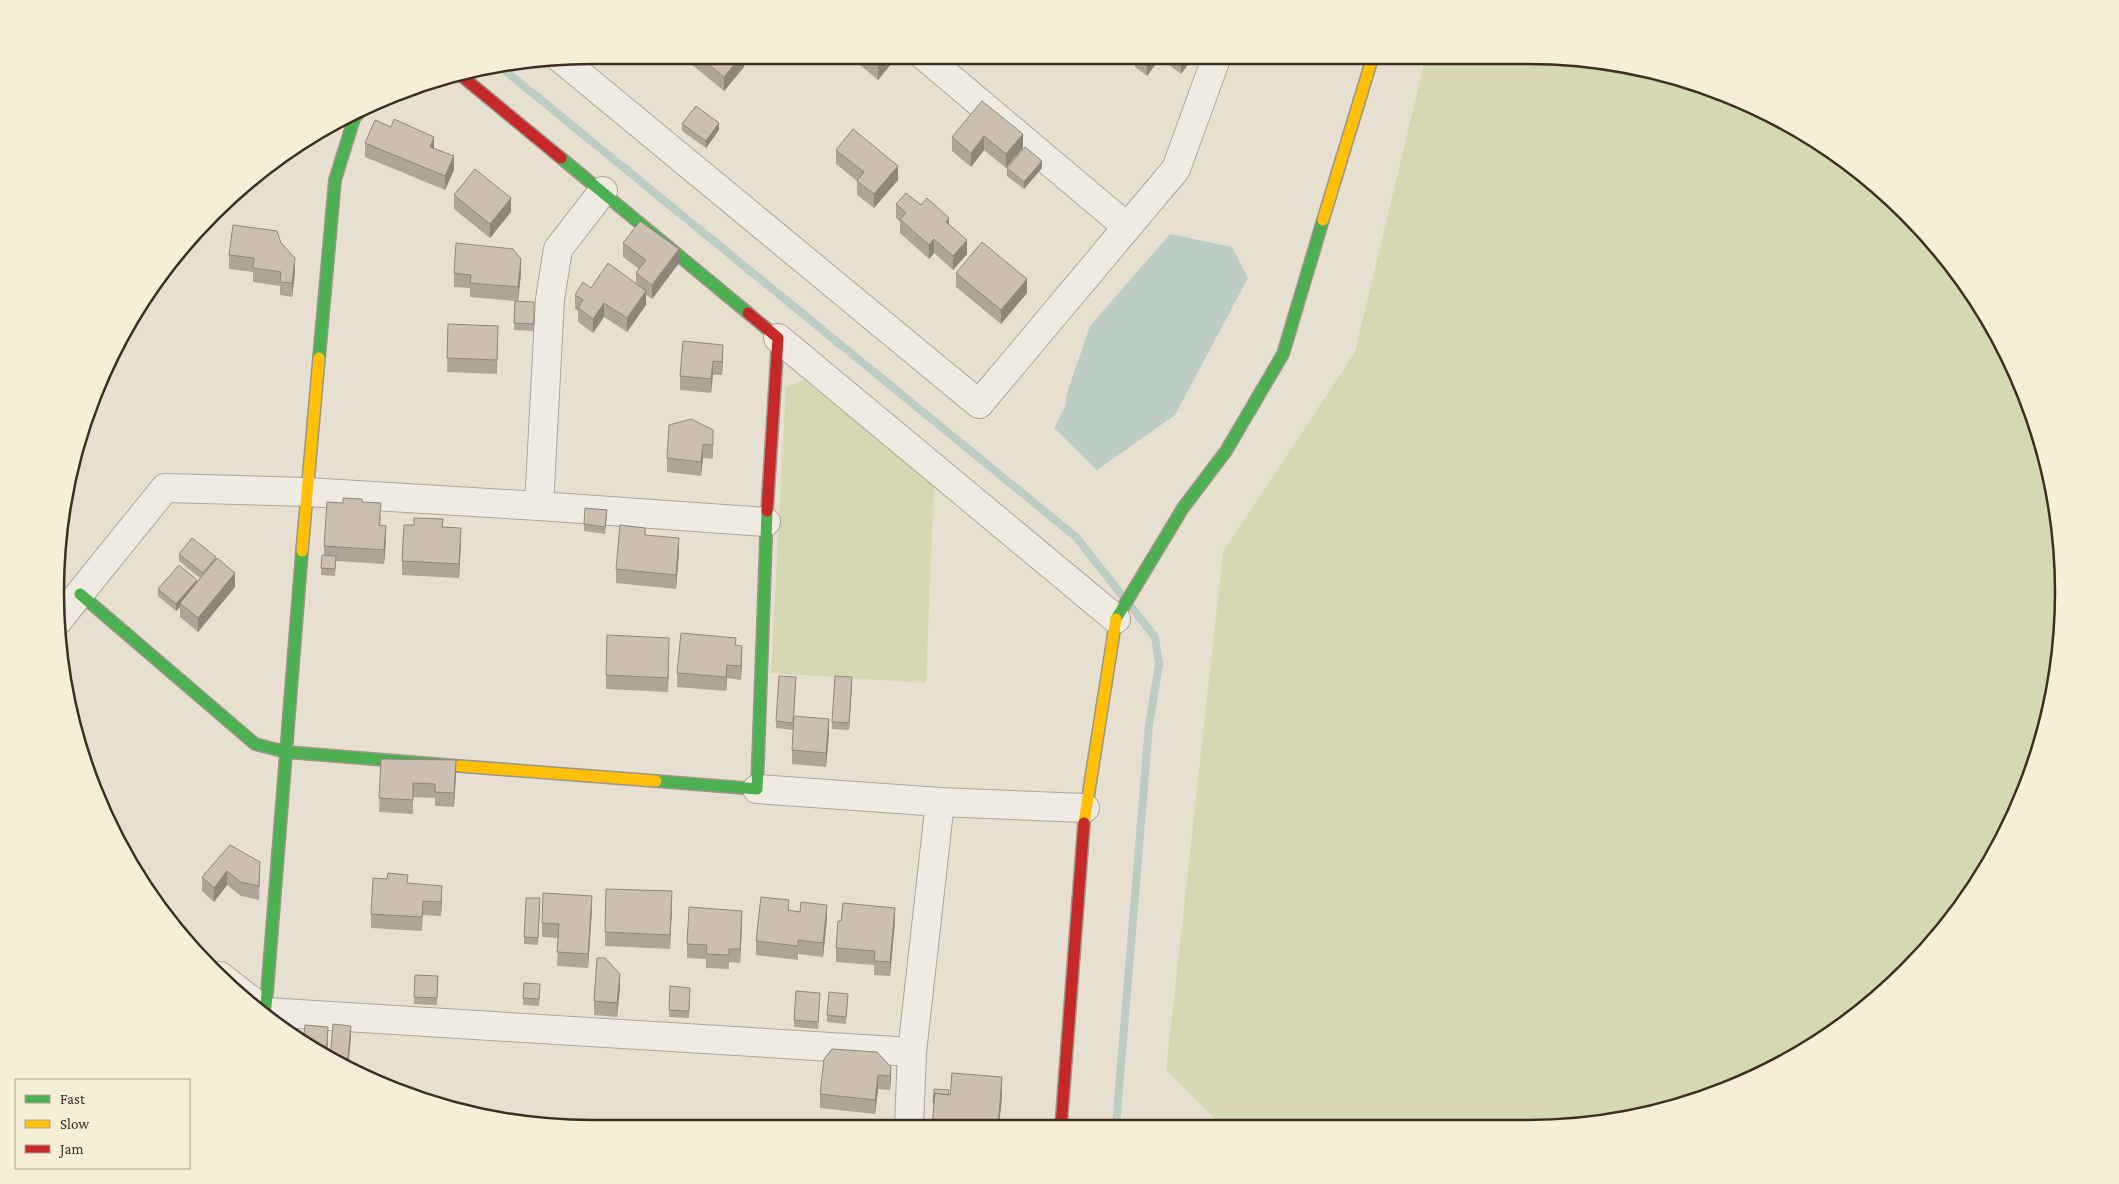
<svg xmlns="http://www.w3.org/2000/svg" width="2119" height="1184" font-family="'Crimson Pro',serif">
  <style>
    .green { fill: #d6d7b3 }
    .water { fill: #bcccc2 }
    .lines { fill: none; stroke-linecap: round; stroke-linejoin: round }
    .stream { stroke: #bcccc2; stroke-width: 8 }
    .street-casing { stroke: #ada599; stroke-width: 30 }
    .fast-casing { stroke: #9c958a; stroke-width: 14 }
    .slow-casing { stroke: #9c958a; stroke-width: 14 }
    .jam-casing { stroke: #9c958a; stroke-width: 14 }
    .street { stroke: #efebe3; stroke-width: 28 }
    .fast { stroke: #4caf50; stroke-width: 11 }
    .slow { stroke: #ffc107; stroke-width: 11 }
    .jam { stroke: #c62828; stroke-width: 11 }
    .wall { fill: #afa499 }
    .shaded-wall { fill: #8e867d }
    .building { fill: #cbbfb2; stroke: #8e867d }
    .rim { fill: none; stroke: #3d2e20; stroke-width: 2.5 }
  </style>
  <rect width="100%" height="100%" fill="#e7e0d1"/>
  <path class="green" d="M1426,56h136l104,17 129,54 86,61 72,77 55,89 38,99 17,104 -4,105 -23,102 -44,96 -85,112 -82,67 -125,61 -103,24 -375,2 -56,-56 57,-518 132,-200z
    M804,380l130,105 -8,198 -155,-10 15,-286z"/>
  <path class="water" d="M1170,234l62,13 16,31 -73,137 -78,55 -43,-42 11,-21 2,-14 23,-67z"/>
  <g class="lines">
    <path class="stream" d="M497,64l579,473 79,100 4,27 -10,61 -33,401"/>
    <g class="street-casing">
      <path id="street" d="M923,55l204,172
        M560,58l419,346 197,-235 41,-113
        M778,338l338,281
        M539,506l227,16
        M56,623l109,-135 142,4 232,14 11,-207 8,-50 45,-58
        M757,789l183,13 145,6
        M220,976l46,36 646,40
        M909,1127l3,-75 28,-250"/>
    </g>
    <g class="fast-casing">
      <path id="fast" d="M561,158l187,155
        M319,358l16,-178 19,-61 7,-9
        M80,594l175,150 31,8 173,14
        M1116,619l67,-111 43,-57 57,-97 40,-134
        M656,781l101,8 10,-278
        M265,1018l37,-467"/>
    </g>
    <g class="slow-casing">
      <path id="slow" d="M1323,220l50,-164
        M302,551l17,-193
        M459,766l197,15
        M1084,823l32,-204"/>
    </g>
    <g class="jam-casing">
      <path id="jam" d="M458,73l103,85
        M748,313l30,25 -11,173
        M1061,1126l23,-303"/>
    </g>
    <use href="#street" class="street"/>
    <use href="#fast" class="fast"/>
    <use href="#slow" class="slow"/>
    <use href="#jam" class="jam"/>
  </g>
  <path class="wall" d="M680,55h64v12l-20,24z
    M837,55h59v3l-18,22 -24,-20 -5,5z
    M1135,56h59l-13,18 -21,-16 -13,18 -12,-9z
    M682,124l37,6 -13,18 -24,-17z
    M391,127l43,21 20,22 -9,20 -80,-33v-14z
    M1023,134l-17,34 -22,-18 -13,17 -19,-16v-14z
    M836,150l62,30 -24,28 -17,-13v-14l-21,-17z
    M1007,168h35l-18,21 -17,-13z
    M454,195l57,17 -21,26 -36,-29z
    M896,204l25,1 28,20 18,29 -14,16 -19,-17 -5,6 -29,-26v-11l-4,-4z
    M281,243l14,29 -3,25 -12,-2v-9l-27,-4v-10l-24,-3v-14z
    M623,243l56,20 -27,36 -6,-4v10l-19,27 -23,-15 -11,16 -15,-11v-11l-3,-2v-14l16,-7 45,-5v-10l3,-4 -16,-12z
    M454,273h67l-3,28 16,1v29l-20,-1 1,-29 -45,-4v-9l-16,-1z
    M956,273l71,20 -26,31 -45,-37z
    M448,324l50,2 -1,48 -50,-2z
    M683,341l40,18 -1,16h-9l-2,18 -31,-3v-14z
    M713,430v29l-10,-1 -2,18 -34,-4v-14z
    M362,502l19,15 -1,8 6,15 -2,24 -48,-3 -1,15 -14,-1v-7l3,-13v-9z
    M607,517l-2,17 -21,-3v-7z
    M414,525l29,2 18,15 -2,36 -57,-3v-14z
    M645,535l34,17 -3,37 -60,-6v-14z
    M179,554l37,5 19,28 -37,45 -18,-15v-10l-4,4 -18,-15v-7l39,-7 3,-4 -21,-17z
    M736,645l6,15 -1,20 -14,-2 -1,13 -49,-4v-14z
    M669,652l-1,40 -62,-3v-14z
    M796,684l-3,46 -17,-2v-7z
    M852,684l-3,46 -17,-1v-7z
    M829,733l-3,34 -34,-3v-14z
    M381,759l75,15 -2,33 -19,-1v-8l-22,-1v17l-34,-2z
    M230,845l30,31 -1,24 -18,-4 -14,-11 -13,17 -12,-11v-14z
    M408,883l34,17 -1,16 -18,-1 -1,16 -51,-3v-14z
    M540,905l-2,40 -14,-1v-7z
    M672,905l-2,44 -65,-3v-14z
    M592,910l-4,58 -31,-2 1,-28 -16,-1v-14z
    M789,911l38,8 -4,38 -25,-3v6l-42,-5v-14z
    M895,922l-5,54 -16,-1v-10l-38,-3v-14z
    M742,924l-2,39 -11,-1v7l-23,-1v-9l-19,-1v-14z
    M415,975l23,1 -1,29 -23,-1z
    M620,988l-3,29 -23,-2v-14z
    M540,991l-1,15 -16,-1v-7z
    M690,995l-1,23 -20,-1v-7z
    M820,1000l-2,29 -24,-2v-7z
    M848,1001l-2,23 -19,-2v-7z
    M891,1067l-1,23 -12,-1 -3,25 -55,-6v-14z"/>
  <path class="shaded-wall" d="M742,55h2v12l-20,24v-14z
    M849,55h5v5l-5,5z
    M886,55h10v3l-18,22v-14z
    M1152,56h8v2l-13,18v-14z
    M1184,56h10l-13,18v-14z
    M719,123v7l-13,18v-7z
    M1023,134v14l-17,20v-14z
    M984,136v14l-13,17v-14z
    M434,137v14l-4,-4z
    M454,156v14l-9,20v-14z
    M1042,161v7l-18,21v-7z
    M898,166v14l-24,28v-14z
    M511,198v14l-21,26v-14z
    M949,218v13l-3,-9z
    M934,239v14l-5,6v-14z
    M967,240v14l-14,16v-14z
    M679,249v14l-27,36v-14z
    M295,258v14l-3,25v-14z
    M521,259v14l-3,28v-14z
    M1027,279v14l-26,31v-14z
    M646,291v14l-19,27v-14z
    M604,303v14l-11,16v-14z
    M723,345v14l-1,16v-13z
    M713,361v14l-2,18v-14z
    M703,444v14l-2,18v-14z
    M386,526v14l-2,24v-14z
    M461,528v14l-2,36v-14z
    M679,538v14l-3,37v-14z
    M235,573v14l-37,45v-14z
    M197,580v7l-17,16v4l-4,4v-7z
    M669,638v14l-1,40v-14z
    M742,646v14l-1,20v-14z
    M727,665v13l-1,13v-14z
    M852,677v7l-3,46v-7z
    M829,719v14l-3,34v-14z
    M456,760v14l-2,33v-14z
    M227,871v14l-13,17v-14z
    M442,886v14l-1,16v-14z
    M672,891v14l-2,44v-14z
    M592,896v14l-4,58v-14z
    M827,905v14l-4,38v-14z
    M895,908v14l-5,54v-14z
    M742,911v13l-2,39v-14z
    M620,974v14l-3,29v-14z
    M351,1026v13l-3,28h-1z
    M328,1027v14l-1,17h-1z
    M891,1067v14l-1,9v-14z
    M878,1075v14l-3,25v-14z
    M1002,1077v21l-3,28h-1z"/>
  <path class="building" d="M697,55h45l-18,22z
    M865,55h21l-8,11z
    M1138,56h14l-5,6z
    M1175,56h9l-3,4z
    M982,101l41,33 -17,20 -22,-18 -13,17 -19,-16z
    M696,106l23,17 -13,18 -24,-17z
    M394,119l40,18 -4,10 24,9 -9,20 -80,-33 10,-23 16,7z
    M853,129l45,37 -24,28 -17,-13 7,-9 -28,-22z
    M1025,147l17,14 -18,21 -17,-14z
    M475,169l36,29 -21,26 -36,-29z
    M906,193l15,12 6,-7 22,20 -3,4 21,18 -14,16 -19,-17 -5,6 -29,-26 6,-6 -10,-9z
    M640,221l39,28 -27,36 -16,-12 10,-13 -23,-17z
    M233,225l44,6 4,12 14,15 -3,25 -12,-1 1,-10 -28,-4 1,-10 -25,-3z
    M982,242l45,37 -26,31 -45,-37z
    M456,243l57,6 8,10 -3,28 -48,-4 1,-8 -17,-2z
    M608,263l38,28 -19,27 -23,-15 -11,16 -15,-11 5,-8 -8,-5 8,-13 8,6z
    M515,301l19,1v22l-20,-1z
    M448,324l50,2 -1,34 -50,-2z
    M683,341l40,4 -1,17 -9,-1 -2,18 -31,-3z
    M691,419l22,11v15l-10,-1 -2,18 -34,-4 2,-33z
    M343,498l19,1v3l19,1 -2,22 7,1 -2,24 -60,-4 3,-44 16,1z
    M585,508l22,2 -2,17 -21,-3z
    M414,518l29,1 -1,8 19,1 -2,36 -57,-3 2,-36h10z
    M620,525l25,3v7l34,3 -3,37 -60,-6z
    M192,538l24,19 -13,16 -24,-19z
    M322,555l14,1 -1,13 -14,-1z
    M217,558l18,15 -37,45 -18,-15z
    M179,565l18,15 -21,24 -18,-15z
    M681,633l55,5 -1,7 7,1 -1,20 -14,-1 -1,12 -49,-4z
    M607,635l62,3 -1,40 -62,-3z
    M779,676l17,1 -3,46 -17,-2z
    M835,676l17,1 -3,46 -17,-1z
    M794,716l35,3 -3,34 -34,-3z
    M381,759l75,1 -2,33 -19,-1v-8l-22,-1v17l-34,-2z
    M230,845l30,17 -1,24 -18,-4 -14,-11 -13,17 -12,-11z
    M388,873l20,2 -1,8 35,3 -1,16 -18,-1 -1,16 -51,-3 2,-36 14,1z
    M606,889l66,2 -2,44 -65,-3z
    M543,893l49,3 -4,58 -31,-2 2,-28 -17,-1z
    M761,897l28,3 -1,10 12,2 1,-10 26,3 -4,38 -25,-3v6l-42,-5z
    M526,898h14l-2,40 -14,-1z
    M843,903l52,5 -5,54 -16,-1 1,-10 -39,-3 2,-27h3z
    M689,907l53,4 -2,38h-11v6l-23,-1 1,-9 -20,-1z
    M597,958h8l15,16 -3,29 -23,-2z
    M415,975l23,1 -1,22 -23,-1z
    M524,983l16,1 -1,15 -16,-1z
    M670,986l20,2 -1,23 -20,-1z
    M796,991l24,2 -2,29 -24,-2z
    M829,992l19,2 -2,23 -19,-2z
    M333,1024l18,2 -4,41 -17,-7z
    M305,1025l23,2 -2,31 -23,-15z
    M832,1049l45,3 14,15 -1,9 -12,-1 -3,25 -55,-6 4,-35z
    M952,1073l50,4 -4,49 -66,1 3,-34 15,2z
    M934,1089l15,1 -1,5 -13,-2 -1,10h-1z"/>
  <path d="M0 0H2119V1184H0ZM592 64H1527A528 528 0 0 1 2055 592V592A528 528 0 0 1 1527 1120H592A528 528 0 0 1 64 592V592A528 528 0 0 1 592 64Z" fill="#f7eed8" fill-rule="evenodd"/>
  <path class="rim" d="M592 64H1527A528 528 0 0 1 2055 592V592A528 528 0 0 1 1527 1120H592A528 528 0 0 1 64 592V592A528 528 0 0 1 592 64Z"/>
  <rect x="15" y="1079" width="175" height="90" fill="#f7eed8" stroke="#ada18e"/>
  <rect x="25" y="1095" width="25" height="8" fill="#4caf50" stroke="#ada18e"/>
  <text x="60" y="1104" font-size="15" fill="#3d2e20">Fast</text>
  <rect x="25" y="1120" width="25" height="8" fill="#ffc107" stroke="#ada18e"/>
  <text x="60" y="1129" font-size="15" fill="#3d2e20">Slow</text>
  <rect x="25" y="1145" width="25" height="8" fill="#c62828" stroke="#ada18e"/>
  <text x="60" y="1154" font-size="15" fill="#3d2e20">Jam</text>
</svg>
